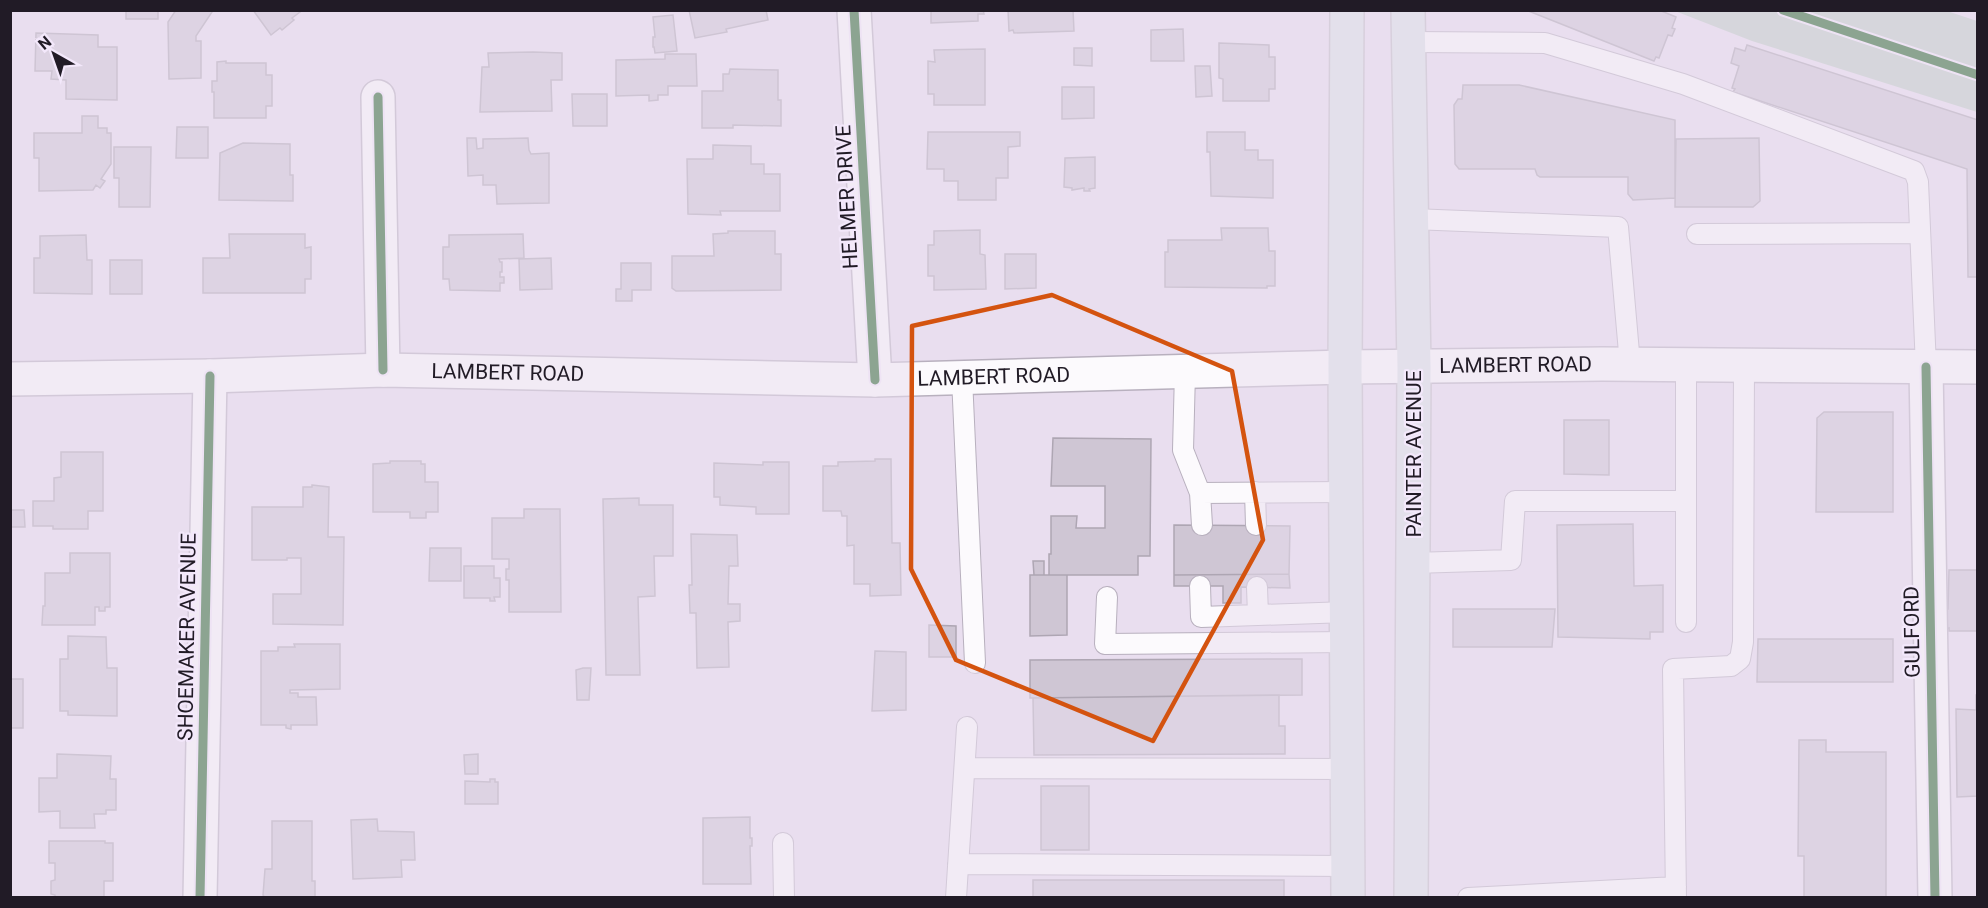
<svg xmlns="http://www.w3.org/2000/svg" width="1988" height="908" font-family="Roboto,sans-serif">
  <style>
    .green { fill: #bfccc6 }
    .building { fill: #cfc6d4; stroke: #aea6b3; stroke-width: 1.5 }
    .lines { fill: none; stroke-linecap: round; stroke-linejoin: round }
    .service-casing { stroke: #b8b0be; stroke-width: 22 }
    .minor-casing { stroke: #b8b0be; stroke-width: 36 }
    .secondary-casing { stroke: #b8b0be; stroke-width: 36 }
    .primary-casing { stroke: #c2bdc6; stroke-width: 36 }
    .service { stroke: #fcfafd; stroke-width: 20 }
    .minor { stroke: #fcfafd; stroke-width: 33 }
    .secondary { stroke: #fcfafd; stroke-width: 33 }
    .primary { stroke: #dce3e6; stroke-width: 33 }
    .cycleway-casing { stroke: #f3e8fb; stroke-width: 13 }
    .cycleway { stroke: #1b5e20; stroke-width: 9 }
    .marked { fill: none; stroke: #d4530f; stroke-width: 4.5; stroke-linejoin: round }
    .labels { text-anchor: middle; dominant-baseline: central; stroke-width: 4.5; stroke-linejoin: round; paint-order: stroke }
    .street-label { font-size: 21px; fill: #211b26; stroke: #f3e8fb }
  </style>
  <rect width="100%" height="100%" fill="#e9deef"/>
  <path class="green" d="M1944,10l33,11v91l-225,-71 -77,-30z"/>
  <path class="building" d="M126,10h41l-9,1v8h-32z
    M176,10h33l3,2 -16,24v5h5v37l-32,1 -1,-57z
    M253,10h46l1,2 -8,6 2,2 -12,10 -2,-2 -9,7z
    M689,10h77l2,10 -42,9 1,3 -32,6z
    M931,10h52l1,4h-6v7l-47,2z
    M1008,10h65l1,21 -60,2 -1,-3 -4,1z
    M1526,10h133l17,7 -4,11 3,1 -3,7 -4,-1 -9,23 -3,-1 -2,4z
    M673,15l4,36 -22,2 -1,-6h-1v-10h2l-2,-20z
    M1183,29l1,32h-33v-31z
    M36,33l62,2v12h19v53l-51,-1v-19l-15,-1 1,-8h-17z
    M1219,43l50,2v12h6v32h-6v12h-46v-22l-4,-1z
    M1747,45l231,75v157h-10l-1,-108 -234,-77 2,-3 -3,-1 7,-22 -8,-3 4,-15 10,3z
    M1074,48h18v18l-18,-1z
    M985,49v56h-51v-11h-6v-33l7,1 -1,-12z
    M533,52l29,1v27h-11l1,31 -72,1 2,-45h7l-1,-14z
    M665,54h31l1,32h-29v9h-10v5l-9,1v-6l-33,1v-36l49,-1z
    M226,61v2h40v12h6v31h-6v12h-52v-26h-2v-11h5v-19z
    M1195,66h15l2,30 -16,1z
    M730,69l48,1v30h3v26l-48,-1v3h-31v-37h21v-17h6z
    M1463,85h56l156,35v78l-42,2 -5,-6v-17h-88l-3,-2 -2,-6h-76l-4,-5 -1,-59 4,-6h4z
    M1062,87h32v31l-32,1z
    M572,94h35v32h-34z
    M82,116h16v12h9v5h4v31l-10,15 4,2 -5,7 -4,-3 -3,5 -54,1v-33h-5v-25h48z
    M177,127h31v31h-32z
    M928,132h92v14l-12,1v31h-12v22h-38v-19h-14v-12h-17z
    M1207,132h38v18h13v10h15v38l-62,-2 -1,-44h-3z
    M467,138h9l1,11 6,-1v-9l45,-1 1,12 2,4 18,-1v50l-52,1 -1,-19h-13v-10l-15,1z
    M1759,138l1,63 -7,6h-78l1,-68z
    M243,143l47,1v31h3v26l-74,-1 1,-47z
    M713,145l38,1v18h13v10h16v37h-60l1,4 -33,-1 -1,-55h26z
    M114,147h37l-1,60h-31v-29h-5z
    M1095,157v31l-6,1 1,2h-6v-3l-12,2v-2l-8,-1 1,-29z
    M1221,228h47l1,23h6v35h-8v2l-102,-1v-35h3v-12h54z
    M980,230v24l5,1 1,34 -52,1v-14h-6v-31h6v-14z
    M728,231h47v23h6v36l-105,1 -4,-3v-32h42l-1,-22 15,-1z
    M229,234h76v14l6,-1v32h-6v14h-102v-35h27z
    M523,234l1,24 -25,1 1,3h2v10h-2v5h4v6h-4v8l-50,-1 -1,-11h-6v-32h6v-12z
    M86,235l1,25h5v34l-58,-1v-35h6v-22z
    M1005,254h31v34l-31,1z
    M551,258l1,31 -32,1 -1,-31z
    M110,260h32v34h-32z
    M621,263h30v27h-19v11h-16v-12h5z
    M1824,412h69v100h-77l1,-94z
    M1564,420h45v55l-45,-1z
    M1053,438l98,1 -1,117h-12v19h-89v-21h2v-38h26l-1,12h29v-42h-54z
    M61,452h42v59h-15v18h-35v-3h-20v-25h21v-23l7,-1z
    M875,459h16l1,84h8l1,52 -31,1v-12h-16v-39l-7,1v-30h-5l-1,-5h-18v-45h15v-4l37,-1z
    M390,461h31v3h4v18h13v30h-12v6h-16v-6h-37v-48l17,-1z
    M763,462h26v52h-33v-7l-36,-2v-8h-6v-34l49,2z
    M312,485l17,2 -1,50h16l-1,88 -70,-1v-30h28v-36h-14v2h-35v-53h51v-20h9z
    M639,498v7h34v51h-19l1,40 -17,1 2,78h-34l-3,-176z
    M524,509h36l1,103h-52v-32h-3v-11h3v-10h-17v-41h32z
    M10,510h14l1,17h-15z
    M1633,524l1,62 29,-1v47h-13v7l-92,-2 -1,-112z
    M1174,525l116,1 -1,48 -115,1z
    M691,534l46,1 1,31h-9l-1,38h12v17l-12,1 1,45 -32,1 -1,-55h-6l-1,-28h3z
    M430,548h31v33h-32z
    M70,553h40v54h-5v4h-6v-4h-4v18h-53l1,-19h2v-33h25z
    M1033,561h11v14h-10z
    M464,566h30v12h6v19h-6l1,4h-5v-3h-26z
    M1949,570h29v61h-29v-3l-5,1v-20h4z
    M1289,574l1,14 -49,-1v16h-18v-17h-49v-11z
    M1030,575h37v60l-37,1z
    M1453,609h102l-3,38h-99z
    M929,625l27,1v31h-27z
    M68,636l38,1 1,31h10v48l-49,-1v-4h-8v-52h8z
    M1758,639h135v43h-136z
    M294,644h46v45l-50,1v3h8v4h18l1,28h-26v4l-5,-1v-3h-25v-74h17v-4h17z
    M875,651l31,1v58l-34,1z
    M1302,659v36l-272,3v-38z
    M583,668h8l-2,32h-12l-1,-30z
    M10,679h13v49h-13z
    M1279,695v31h6v28l-251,1 -1,-57z
    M1976,695h2v101l-21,1 -1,-88 20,1z
    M1799,740h27v12h60v146h-82v-42h-6z
    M57,754l54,2 -1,23h6v31h-10v4h-12l1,14h-35v-17l-21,1v-34h18z
    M478,754v20h-13l-1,-19z
    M490,779h5v3h3v22h-33v-23l25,1z
    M1041,786h48v64h-48z
    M750,817v21h2v8h-2l1,38h-48v-66z
    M377,819l1,12 36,1 1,28h-14l1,17 -49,2 -2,-59z
    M272,821h40v60h3v17h-50l-2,-3 2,-26h7z
    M49,841h56v2h8v38h-9v16h-49v-2l-4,-1v-13l4,-1v-17h-6z
    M1033,880h251v18h-251z"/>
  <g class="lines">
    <g class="service-casing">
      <path id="service" d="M1409,42l136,1 138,41 231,87 4,11 8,185
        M1412,219l206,8 12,137
        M1697,234l223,-1
        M1185,372l-2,78 17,43
        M962,378l13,285
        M1255,492l1,33
        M1686,501v121
        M1202,525l-2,-32 146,-1
        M1413,563l98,-3 4,-59h171v-136
        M1200,586l1,31 146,-5
        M1257,587l1,28
        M1107,597l-2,47 242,-2
        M965,768l382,1
        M783,843l1,55
        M958,864l390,2
        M956,898l11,-171
        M1468,898l208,-11
        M1676,898l-3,-229 58,-3 9,-7 3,-17 1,-277"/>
    </g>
    <g class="minor-casing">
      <path id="minor" d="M854,10l21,370
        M378,97l5,273
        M1926,367l9,531
        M200,898l10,-522"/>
    </g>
    <g class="secondary-casing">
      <g id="secondary">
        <path id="s1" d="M10,379l200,-3 173,-6 492,10 470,-13 257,-3 376,3"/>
      </g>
    </g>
    <g class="primary-casing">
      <path id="primary" d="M1347,10l-2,357 3,531
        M1408,10l6,357 -3,531"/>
    </g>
    <use href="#service" class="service"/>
    <use href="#minor" class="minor"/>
    <use href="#secondary" class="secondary"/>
    <use href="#primary" class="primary"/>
    <g class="cycleway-casing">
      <path id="cycleway" d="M854,10l21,370
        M1783,10l195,65
        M378,97l5,273
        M1926,367l9,531
        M200,898l10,-522"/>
    </g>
    <use href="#cycleway" class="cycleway"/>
  </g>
  <path d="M0 0H1988V908H0ZM1052,295l180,76 31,169 -110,201 -197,-81 -45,-91 1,-243z" fill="#e9deef" fill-opacity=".55" fill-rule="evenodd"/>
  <path class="marked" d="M1052,295l180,76 31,169 -110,201 -197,-81 -45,-91 1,-243z"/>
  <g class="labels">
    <g class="street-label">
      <text transform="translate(847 197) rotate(-93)">HELMER DRIVE</text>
      <text stroke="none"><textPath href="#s1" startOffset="1506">LAMBERT ROAD</textPath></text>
      <text stroke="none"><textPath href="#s1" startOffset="498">LAMBERT ROAD</textPath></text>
      <text stroke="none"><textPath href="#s1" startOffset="984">LAMBERT ROAD</textPath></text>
      <text transform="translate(1414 454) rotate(-90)">PAINTER AVENUE</text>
      <text transform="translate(1912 632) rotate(-91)">GULFORD</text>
      <text transform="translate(187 637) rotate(-89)">SHOEMAKER AVENUE</text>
    </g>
  </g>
  <rect width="1988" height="908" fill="none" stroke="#211b26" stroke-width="24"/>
  <g transform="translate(54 54) rotate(320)" stroke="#f3e8fb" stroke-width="4.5" paint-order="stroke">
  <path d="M0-4.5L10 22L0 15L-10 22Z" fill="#211b26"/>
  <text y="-9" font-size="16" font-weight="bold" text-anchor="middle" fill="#211b26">N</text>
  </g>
</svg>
